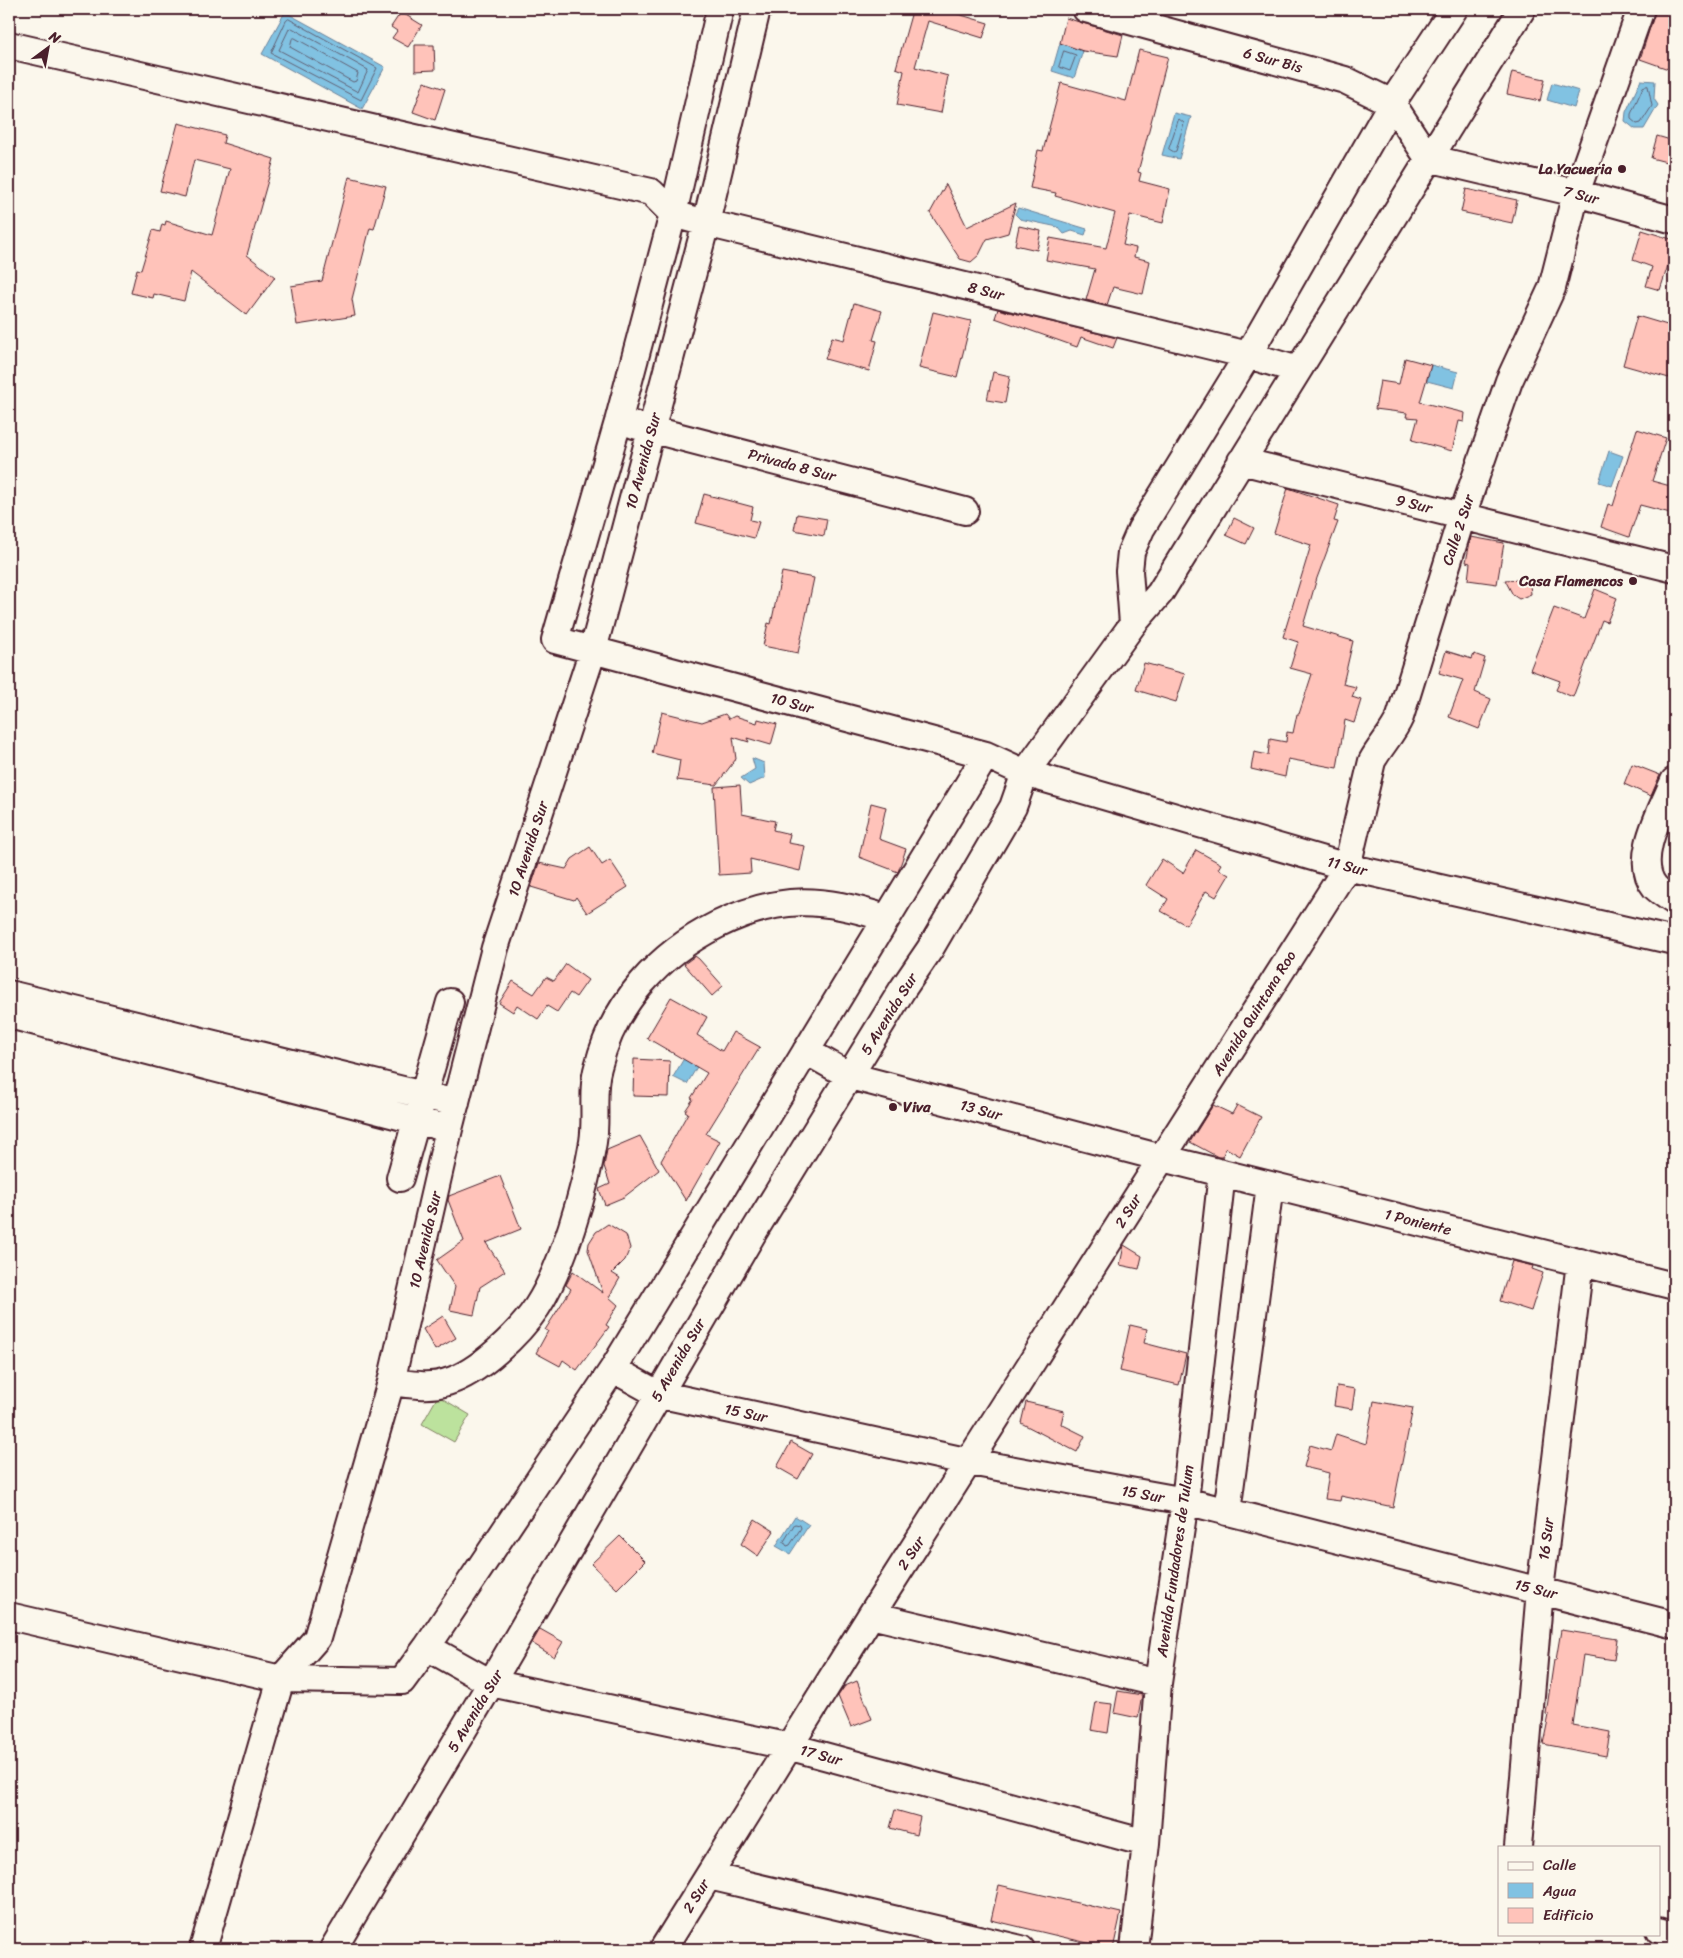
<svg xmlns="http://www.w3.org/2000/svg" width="1683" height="1958" font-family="Sriracha,sans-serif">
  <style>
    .green { fill: #bce29d; stroke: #838064 }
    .water { fill: #81c2e2; stroke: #6b8199 }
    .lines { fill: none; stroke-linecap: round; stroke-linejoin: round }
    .shore { stroke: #606074; stroke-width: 1 }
    .building { fill: #ffc3ba; stroke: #4a1f2b }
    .minor-casing { stroke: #4a1f2b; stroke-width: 30 }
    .minor { stroke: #fbf7ec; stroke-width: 26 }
    .poi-dot { fill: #4a1f2b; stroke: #fbf7ec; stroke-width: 2 }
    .labels { text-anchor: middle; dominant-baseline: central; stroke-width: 4; stroke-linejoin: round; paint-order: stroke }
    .street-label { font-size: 15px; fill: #4a1f2b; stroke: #fbf7ec }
    .poi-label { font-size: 15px; font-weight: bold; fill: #4a1f2b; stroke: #fbf7ec; text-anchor: end }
  </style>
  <rect width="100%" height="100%" fill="#fbf7ec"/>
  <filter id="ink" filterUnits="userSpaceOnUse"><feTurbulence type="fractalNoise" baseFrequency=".02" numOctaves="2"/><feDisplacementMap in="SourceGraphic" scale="10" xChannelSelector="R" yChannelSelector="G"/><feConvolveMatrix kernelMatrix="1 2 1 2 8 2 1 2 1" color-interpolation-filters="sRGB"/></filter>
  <g filter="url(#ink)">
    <path class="green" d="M438,1396l32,19 -16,27 -32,-18z"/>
    <path class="water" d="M285,12l100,55 -23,42 -100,-55z
      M1060,43l23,8 -9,27 -22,-7z
      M1641,80l14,1 -1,18 4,6 -14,24h-9l-10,-8 1,-9z
      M1552,83l27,8 -5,17 -27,-8z
      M1174,113l17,4 -12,42 -17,-4z
      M1018,208l69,21 -2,6 -13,-4 -8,3 -6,-7 -38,-8 -5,-5z
      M1431,365l27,7 -4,16 -27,-7z
      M1609,451l14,5 -11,30 -13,-4z
      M752,758l12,5 1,15 -16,7 -8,-7 14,-9z
      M696,1038l13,8 -22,38 -14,-7z
      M795,1516l14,9 -19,29 -14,-8z"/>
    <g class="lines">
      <path class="shore" d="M289,19l88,49 -16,32 -90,-47 15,-32z
        M292,28l76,42 -10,22 -79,-42 10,-21z
        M295,38l63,35 -2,8 -3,1 -63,-35 2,-8z
        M1064,51l12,4 -6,16 -11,-4z
        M1648,86l4,20 -11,17 -4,1 -6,-5v-5l12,-27z
        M1179,119l5,4 -8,28 -2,1 -5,-3z
        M795,1524l5,1 1,3 -11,17 -3,1 -3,-4z"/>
    </g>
    <path class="building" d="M902,9h39l47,14 -5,15 -55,-17 -13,46 33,9 -7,37 -44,-8 7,-34 -8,-3 15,-53 -10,-3z
      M1656,9h18v62l-34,-12z
      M401,12l21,13 -14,22 -16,-9 5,-7 -6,-4z
      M1066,18l57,17 -5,21 -35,-5 -23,-8z
      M415,45h19l1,25 -20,1z
      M1139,50l29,7 -30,115 3,1 -2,8 31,8 -7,34 -33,-8 -7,30 13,3 -2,9 16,4 -7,33 -30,-7 -6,18 -21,-5 9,-31 -49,-9 4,-22 56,10 9,-35 -60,-17 1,-3 -26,-5 8,-38 5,1 18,-68 65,18z
      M1512,72l33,7 -5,22 -33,-7z
      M424,82l21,7 -10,31 -22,-8z
      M178,123l47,12 -2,8 51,16 -27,96 28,22 -28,38 -56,-43 -7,29 -30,-7 -1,4 -22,-5 6,-24 4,1 12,-40 7,2 2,-8 3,1 1,-4 46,14 18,-66 -36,-9 -9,37 -25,-6z
      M1657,136l17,5v23l-23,-6z
      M349,177l37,9 -12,43 -4,-1 -18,71 3,17 -58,9 -6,-39 31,-5z
      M946,184l21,43 49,-24 -8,30 -21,6 -8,16 -8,7 -11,-3 -30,-46z
      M1466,189l51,11 -5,23 -51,-11z
      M1019,226l22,5 -4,19 -22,-5z
      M1642,230l32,10v7l-14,43 -14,-4 6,-19 -19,-7z
      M854,303l28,8 -9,29 4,1 -8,30 -44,-12 7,-22 12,3z
      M998,309l119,29 -4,10 -32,-11 -4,10 -82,-29z
      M933,312l38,9 -14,56 -38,-9z
      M1637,316l37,11v31l-5,20 -46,-13z
      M1405,358l26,7 -11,37 45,11 -1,9 -5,-1 -7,30 -40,-11 6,-22 -12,-1 1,-4 -32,-4 5,-28 19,3z
      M993,372l17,4 -5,27 -18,-3z
      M1637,429l29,9 -14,43 22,6v27l-34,-9 -11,32 -28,-10 7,-23 5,2z
      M1288,488l51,17 -5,16 4,1 -21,56 -14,48 50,15 -10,43 13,3 -4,10 9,3 -7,23 -9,-3 -8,48 -49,-9 -3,18 -34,-8 3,-17 14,3 2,-16 16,3 1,-10 6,1 4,-19h2l13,-40 -22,-6 8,-26 -15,-5 28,-92 -37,-12z
      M704,494l49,13 -3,13 9,2 -5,16 -58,-15z
      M797,514l30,5 -3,17 -30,-6z
      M1234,518l20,10 -8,16 -20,-9z
      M1471,537l33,6 -7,41 -29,-4 2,-17 -4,-1z
      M782,572l32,6 -16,75 -35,-7 5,-23 3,1z
      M1522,579l8,6 1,9 -12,5 -6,-4 -8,-15z
      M1595,589l22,9 -10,24 -5,-2 -29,77 -17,-7 4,-9 -30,-11 24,-62 30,11z
      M1446,651l26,8 2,-5 11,4 -10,34 16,7 -12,30 -30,-12 14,-37 -24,-7z
      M1144,663l41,11 -9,28 -40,-12z
      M662,712l40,10 23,-8 4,5 6,-3 22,7 1,-4 19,5 -6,21 -24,-7 2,4 -16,-5 3,22 -20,26 -39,-5 3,-20 -28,-7z
      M1632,764l28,11 -9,21 -27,-12z
      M740,785l2,29 33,7 -2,9 17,4 -2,9 17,3 -5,25 -50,-12 1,14 -32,2 -5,-88z
      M871,803l15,4 -7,32 27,10 -8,23 -39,-15z
      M590,847l12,18 8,-5 18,27 -41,26 -11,-16 -2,3 -43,-13 8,-24 27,6 6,-10z
      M1196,850l25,14 -3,5 11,6 -13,22 -10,-6 -20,34 -25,-14 7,-12 -22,-14 16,-26 21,14z
      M695,956l4,3 24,27 -11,10 -28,-32z
      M566,964l22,16 -12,17 -6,-4 -13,19 -10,-6 -9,13 -21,-14 -4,7 -14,-9 14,-22 21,13 12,-17 8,4z
      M671,997l36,20 -10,18 25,16 11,-19 27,15 -54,87 14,7 -34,60 -25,-40 27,-48 -3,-2 8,-12 -2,-1 16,-25 -60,-35z
      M634,1059l36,2 -1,36 -36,-1z
      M1213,1105l19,9 5,-9 24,12 -21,39 -14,-8 -4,9h-4l-28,-15z
      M640,1136l19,34 -35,27 -19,8 -6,-16 11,-5 -6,-18 3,-16z
      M500,1176l21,53 -35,14 19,28 -25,16 -6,28 -24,-5 5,-23 -18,-27 27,-19 -16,-41 1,-4z
      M608,1224l18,11 4,13 -5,12 -13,13 8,5 -11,19 9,8 -12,20 3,2 -32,43 -14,-10 -3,6 -24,-13 12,-22 -3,-1 26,-41 -5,-4 7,-14 30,22 -15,-43 1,-7 7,-11z
      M1124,1245l18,11 -3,13 -19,-4z
      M1512,1261l21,5 -1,3 11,4 -12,38 -31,-10z
      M443,1316l13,22 -21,12 -12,-21z
      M1130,1325l17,4 -3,14 42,11 -7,31 -59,-14z
      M1337,1386l18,3 -3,20 -18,-3z
      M1374,1401l39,7 -20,99 -52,-11 -1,5 -15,-2 4,-26 -25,-6 6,-22 21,6 5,-17 30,10z
      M1026,1402l38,9 -3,13 24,12 -8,16 -56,-29z
      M791,1442l21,12 -14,25 -21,-12z
      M755,1519l19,12 -16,25 -17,-12z
      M620,1536l25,25 -28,28 -26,-25z
      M540,1629l23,13 -9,15 -22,-14z
      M1561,1630l56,9 -3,21 -31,-5 -10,70 37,7 -4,24 -63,-12 6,-29 -3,-1 8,-54h2z
      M857,1681l15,38 -21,8 -13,-31 7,-10z
      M1118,1691l24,4 -4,23 -24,-5z
      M1096,1702l16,2 -4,29 -17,-3z
      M895,1810l25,7 -4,18 -26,-7z
      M999,1885l122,28 -8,36 -122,-29z"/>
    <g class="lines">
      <g class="minor-casing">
        <path id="minor" d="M720,9l-47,205 -55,208 -63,218 431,115 39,18 322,94 327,74
          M1086,9l259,71 47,23 36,55 148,35 98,27
          M9,45l642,147 22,22 33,9 542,132 50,15
          M634,425l331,86
          M1241,461l433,108
          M1133,624l-4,-53 2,-19 10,-23 107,-174 144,-252 62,-94
          M1674,781c-11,27 -42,79 -19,106 5,5 13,10 19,14
          M9,994l447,109
          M9,1015l440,114
          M806,1051l44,25 312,82 512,128
          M400,1178l50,-176
          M613,1369l45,25 312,68 215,39 489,124
          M391,1382c18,2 38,6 56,0 31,-9 72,-48 90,-75 26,-40 48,-117 56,-165 4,-25 -2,-51 5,-75 16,-64 61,-113 119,-142 61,-30 105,-28 168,-7
          M1227,1512l43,-327
          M871,1615l287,68
          M9,1616l272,63 121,2 25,-34 186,-278 373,-614
          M427,1647l64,36 300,64 355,96
          M1518,1847l22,-257 40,-328
          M709,1876l312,73
          M1659,1930l15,4
          M203,1949l78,-270 36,-41 74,-256 58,-253 46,-181 98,-298 113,-427 51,-214
          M333,1949l158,-266 262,-450 149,-243 28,-41 83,-142 12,-34 108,-149 27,-31 362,-584
          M663,1949l208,-334 476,-748 25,-106c9,-16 21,-28 28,-44l62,-201 47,-135 43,-93 24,-95 65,-184
          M1134,1949l12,-106 12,-160 27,-182 37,-328"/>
      </g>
      <use href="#minor" class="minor"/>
    </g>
  </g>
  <g class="poi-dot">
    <circle cx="1622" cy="169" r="5"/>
    <circle cx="1633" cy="581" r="5"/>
    <circle cx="893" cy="1107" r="5"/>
  </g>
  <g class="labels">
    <g class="street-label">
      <text transform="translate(1273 60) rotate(15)">6 Sur Bis</text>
      <text transform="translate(1581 195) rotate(14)">7 Sur</text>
      <text transform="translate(986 291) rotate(14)">8 Sur</text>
      <text transform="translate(643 461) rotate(-75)">10 Avenida Sur</text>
      <text transform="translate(792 465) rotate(15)">Privada 8 Sur</text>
      <text transform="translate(1414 504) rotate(14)">9 Sur</text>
      <text transform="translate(1458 530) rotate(-72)">Calle 2 Sur</text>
      <text transform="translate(792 703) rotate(15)">10 Sur</text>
      <text transform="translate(528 849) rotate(-72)">10 Avenida Sur</text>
      <text transform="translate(1347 866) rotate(14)">11 Sur</text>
      <text transform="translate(1254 1013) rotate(-58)">Avenida Quintana Roo</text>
      <text transform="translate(889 1014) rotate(-58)">5 Avenida Sur</text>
      <text transform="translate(981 1110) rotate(15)">13 Sur</text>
      <text transform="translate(1128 1211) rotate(-58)">2 Sur</text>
      <text transform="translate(1418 1222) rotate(14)">1 Poniente</text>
      <text transform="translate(425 1240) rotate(-77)">10 Avenida Sur</text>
      <text transform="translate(678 1360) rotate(-60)">5 Avenida Sur</text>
      <text transform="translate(746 1413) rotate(12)">15 Sur</text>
      <text transform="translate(1143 1494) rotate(10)">15 Sur</text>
      <text transform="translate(1546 1539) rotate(-83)">16 Sur</text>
      <text transform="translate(911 1553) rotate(-57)">2 Sur</text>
      <text transform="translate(1175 1561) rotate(-82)">Avenida Fundadores de Tulum</text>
      <text transform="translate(1536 1589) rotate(14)">15 Sur</text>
      <text transform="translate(475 1711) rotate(-59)">5 Avenida Sur</text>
      <text transform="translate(821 1755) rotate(15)">17 Sur</text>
      <text transform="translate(696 1896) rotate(-58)">2 Sur</text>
    </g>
    <g class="poi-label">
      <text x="1612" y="169">La Yacueria</text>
      <text x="1623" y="581">Casa Flamencos</text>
      <text x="903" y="1107" text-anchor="start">Viva</text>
    </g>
  </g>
  <rect width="1683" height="1958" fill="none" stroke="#fbf7ec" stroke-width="30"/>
  <rect x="15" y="15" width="1653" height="1928" fill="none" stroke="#4a1f2b" stroke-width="2" filter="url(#ink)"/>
  <rect x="1498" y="1846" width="162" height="90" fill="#fbf7ec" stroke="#b4a19f"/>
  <rect x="1508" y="1862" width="25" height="8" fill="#fbf7ec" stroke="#b4a19f"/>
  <text x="1543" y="1870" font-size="15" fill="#4a1f2b">Calle</text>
  <rect x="1508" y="1883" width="25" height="15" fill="#81c2e2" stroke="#b4a19f"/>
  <text x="1543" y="1896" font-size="15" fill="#4a1f2b">Agua</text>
  <rect x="1508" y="1908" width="25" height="15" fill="#ffc3ba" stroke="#b4a19f"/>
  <text x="1543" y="1920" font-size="15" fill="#4a1f2b">Edificio</text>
  <g transform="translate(48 48) rotate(32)" stroke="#fbf7ec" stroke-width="4" paint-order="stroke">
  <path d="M0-4L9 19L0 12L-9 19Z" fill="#4a1f2b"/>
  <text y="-8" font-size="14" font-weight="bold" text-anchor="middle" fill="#4a1f2b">N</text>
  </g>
</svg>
